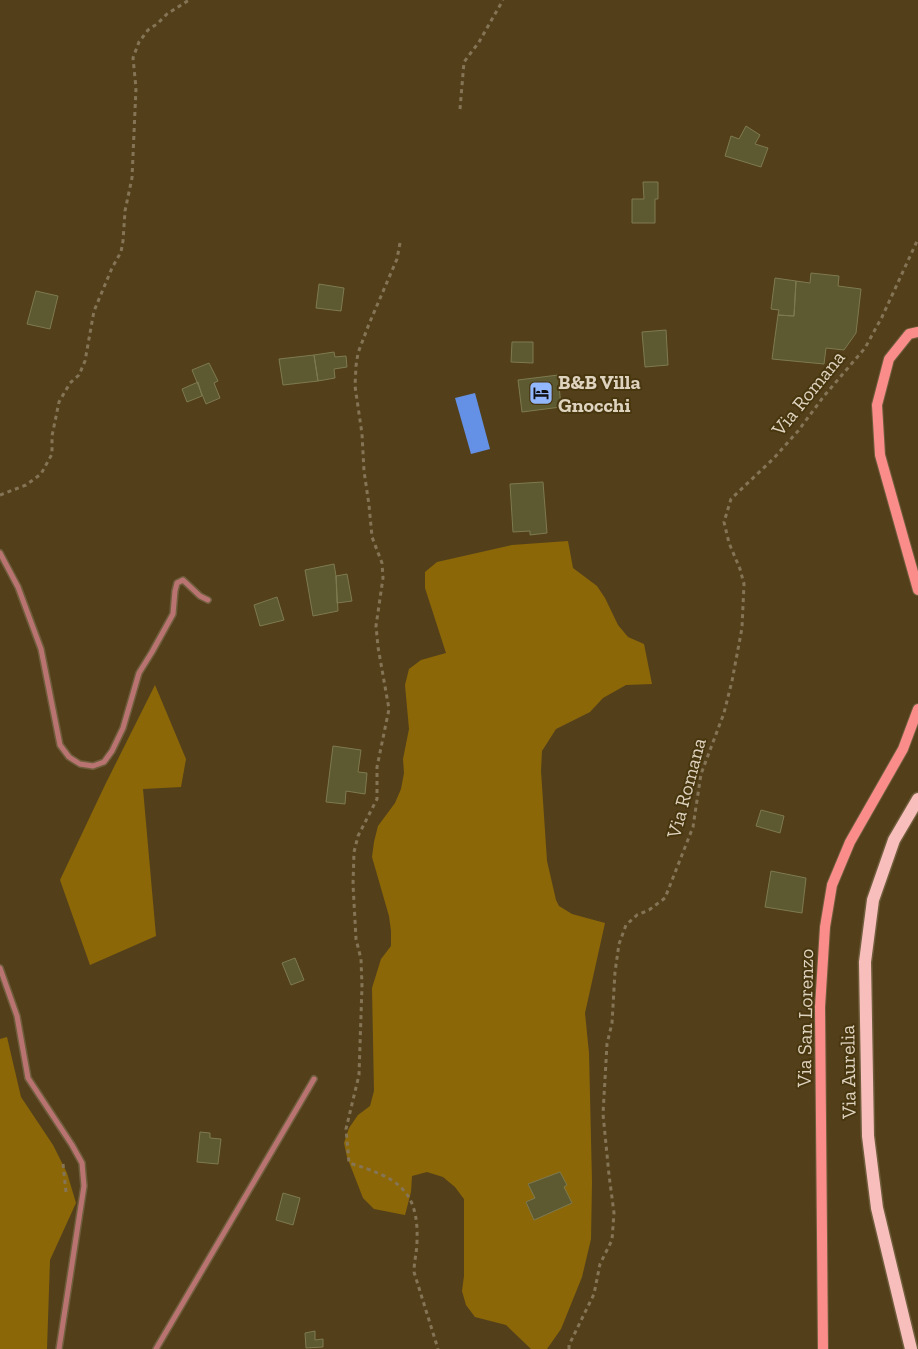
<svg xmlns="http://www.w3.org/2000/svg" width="918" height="1349" font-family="'Zilla Slab',serif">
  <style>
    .green { fill: #8c6708 }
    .water { fill: #6490e5 }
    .building { fill: #5d5930; stroke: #7e7a50 }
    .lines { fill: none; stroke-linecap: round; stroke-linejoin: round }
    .street-casing { stroke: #6f5d3c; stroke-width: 8 }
    .secondary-casing { stroke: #6f5d3c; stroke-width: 12 }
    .primary-casing { stroke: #6f5d3c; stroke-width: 15 }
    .path { stroke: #857556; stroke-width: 3; stroke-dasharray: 4 4; stroke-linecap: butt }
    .street { stroke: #b97471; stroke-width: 5 }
    .secondary { stroke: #fa8d89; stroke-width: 10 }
    .primary { stroke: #f8bebb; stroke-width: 12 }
    .labels { text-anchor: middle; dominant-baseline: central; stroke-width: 4; stroke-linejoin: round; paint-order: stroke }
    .poi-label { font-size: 20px; font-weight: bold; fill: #ded3bf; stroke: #48360f; text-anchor: start }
    .street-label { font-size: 20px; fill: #ded3bf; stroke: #48360f }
  </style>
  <rect width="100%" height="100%" fill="#53401b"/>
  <path class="green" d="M568,541l5,27 24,18 8,12 13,27 10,12 16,7 8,40 -26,1 -23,13 -13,14 -34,17 -14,22 -1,20 6,90 9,39 3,6 13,8 33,9 -20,90 4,40 3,129 -1,57 -9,38 -21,52 -14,20h-16l-25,-24 -31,-8 -9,-12 -4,-14 2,-15v-77l-9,-12 -12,-10 -16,-5 -15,4 -1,16 -6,23 -31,-6 -11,-11 -16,-41 -3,-14 5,-15 9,-13 12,-9 4,-15 -2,-103 9,-29 10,-13v-15l-2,-15 -17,-59 2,-15 4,-16 17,-23 6,-14 3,-16 -1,-14 6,-30 -4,-44 4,-16 12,-9 25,-7 -21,-65v-16l12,-10 75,-17z
    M155,685l31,74 -5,28 -38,2 13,147 -66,29 -30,-85 45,-95z
    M7,1037l14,60 32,48 14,28 9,30 -26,57 -3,89h-47v-310z"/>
  <path class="water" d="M475,393l15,56 -19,5 -16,-56z"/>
  <path class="building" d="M746,126l14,9 -5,9 13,4 -7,19 -36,-11 6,-20 8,3z
    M643,182h15v17h-3v24h-23v-24h12z
    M811,273l28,3 -1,10 23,3 -5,44 -12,17 -18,-2 -2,16 -52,-5 6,-44 16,1 2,-35 14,2z
    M775,278l21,3 -2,35 -16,-1 1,-5 -8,-1z
    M319,284l25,4 -3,23 -25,-3z
    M36,291l22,5 -8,33 -23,-5z
    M666,330l2,35 -23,2 -3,-35z
    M512,342h21v21l-22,-1z
    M334,352l1,5 11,-1 1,11 -13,2 1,9 -17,3 -4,-26z
    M314,355l4,26 -35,4 -4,-26z
    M209,363l9,18 -4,2 6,15 -14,6 -14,-34z
    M558,375l3,32 -39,5 -4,-32z
    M198,382l4,14 -15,6 -5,-13z
    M543,482l4,51 -17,2v-4l-17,1 -3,-48z
    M334,564l2,12 2,35 -25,5 -8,-46z
    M347,574l5,27 -15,2 -1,-27z
    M277,597l7,23 -24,6 -6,-21z
    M333,746l28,4 -3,22 9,1 -2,21 -19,-3 -1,13 -19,-2z
    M761,810l23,6 -4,17 -24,-7z
    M771,871l35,7 -4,35 -37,-6z
    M295,958l9,22 -13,5 -9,-22z
    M200,1132l10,1v5l11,1 -3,25 -21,-2z
    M560,1172l7,13 -3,2 8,16 -38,17 -8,-18 9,-4 -7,-14z
    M283,1193l17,5 -7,27 -17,-5z
    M315,1331v9l8,-1v8l-17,1 -1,-15z"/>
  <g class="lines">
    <g class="street-casing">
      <path id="street" d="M0,553l18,34 23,62 19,96 9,12 11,7 13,2 11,-4 8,-11 11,-23 16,-55 13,-21 21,-38 2,-23 2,-8 6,-3 17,16 8,4
        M0,968l17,48 11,62 44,67 10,18 2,23 -25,163
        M156,1349l158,-270"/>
    </g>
    <g class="secondary-casing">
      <path id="secondary" d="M918,332l-9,2 -20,25 -12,46 3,50 38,135
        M823,1349l-3,-342 5,-80 7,-42 18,-43 53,-93 15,-40"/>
    </g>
    <g class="primary-casing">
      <path id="primary" d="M911,1349l-34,-141 -9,-72 -3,-174 8,-62 21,-60 24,-41"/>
    </g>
    <path class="path" d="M460,109l4,-47 15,-20 24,-42
      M400,243l-3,16 -28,65 -11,29 -2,13 -1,20 7,48 2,37 5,34 3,32 10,26 1,15 -7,48 2,21 11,62 -12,58v32l-19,37 -4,16 -1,32 3,55 5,20 1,27 -3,89 -13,54 3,34c46,14 70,25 68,78 0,11 -3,20 -3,31l24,77
      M0,495l26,-10 15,-11 11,-20v-18l7,-34 11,-19 9,-8 6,-14 9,-50 18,-43 9,-16 2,-11 2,-30 7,-33 4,-90 -3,-30 6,-16 9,-12 9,-6 10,-10 22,-14
      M63,1164l3,28
      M569,1349v-4l25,-51 6,-30 12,-24 2,-27 -5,-38 -6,-61 4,-70 5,-21 3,-51 4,-28 7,-19 11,-10 12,-5 16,-12 28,-71 8,-53 23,-61 8,-32 10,-53 2,-44 -4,-15 -11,-26 -5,-21 7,-23 43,-41 24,-27 26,-35 41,-48 17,-31 36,-78"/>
    <use href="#street" class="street"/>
    <use href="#secondary" class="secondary"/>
    <use href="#primary" class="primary"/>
  </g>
  <defs>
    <g id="hotel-square" transform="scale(1.25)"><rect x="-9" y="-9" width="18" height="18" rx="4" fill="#92b7fd" stroke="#48360f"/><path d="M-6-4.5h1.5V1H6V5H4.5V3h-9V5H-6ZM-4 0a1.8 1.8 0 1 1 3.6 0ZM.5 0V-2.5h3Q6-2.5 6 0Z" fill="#111"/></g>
  </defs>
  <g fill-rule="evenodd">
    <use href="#hotel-square" x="541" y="393"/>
  </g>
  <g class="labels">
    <g class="poi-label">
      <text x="558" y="382">B&amp;B Villa<tspan x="558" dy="23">Gnocchi</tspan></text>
    </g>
    <g class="street-label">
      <text transform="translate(808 393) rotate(-51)">Via Romana</text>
      <text transform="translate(686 788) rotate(-75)">Via Romana</text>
      <text transform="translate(805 1018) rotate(-89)">Via San Lorenzo</text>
      <text transform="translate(848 1072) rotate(-91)">Via Aurelia</text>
    </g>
  </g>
</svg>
